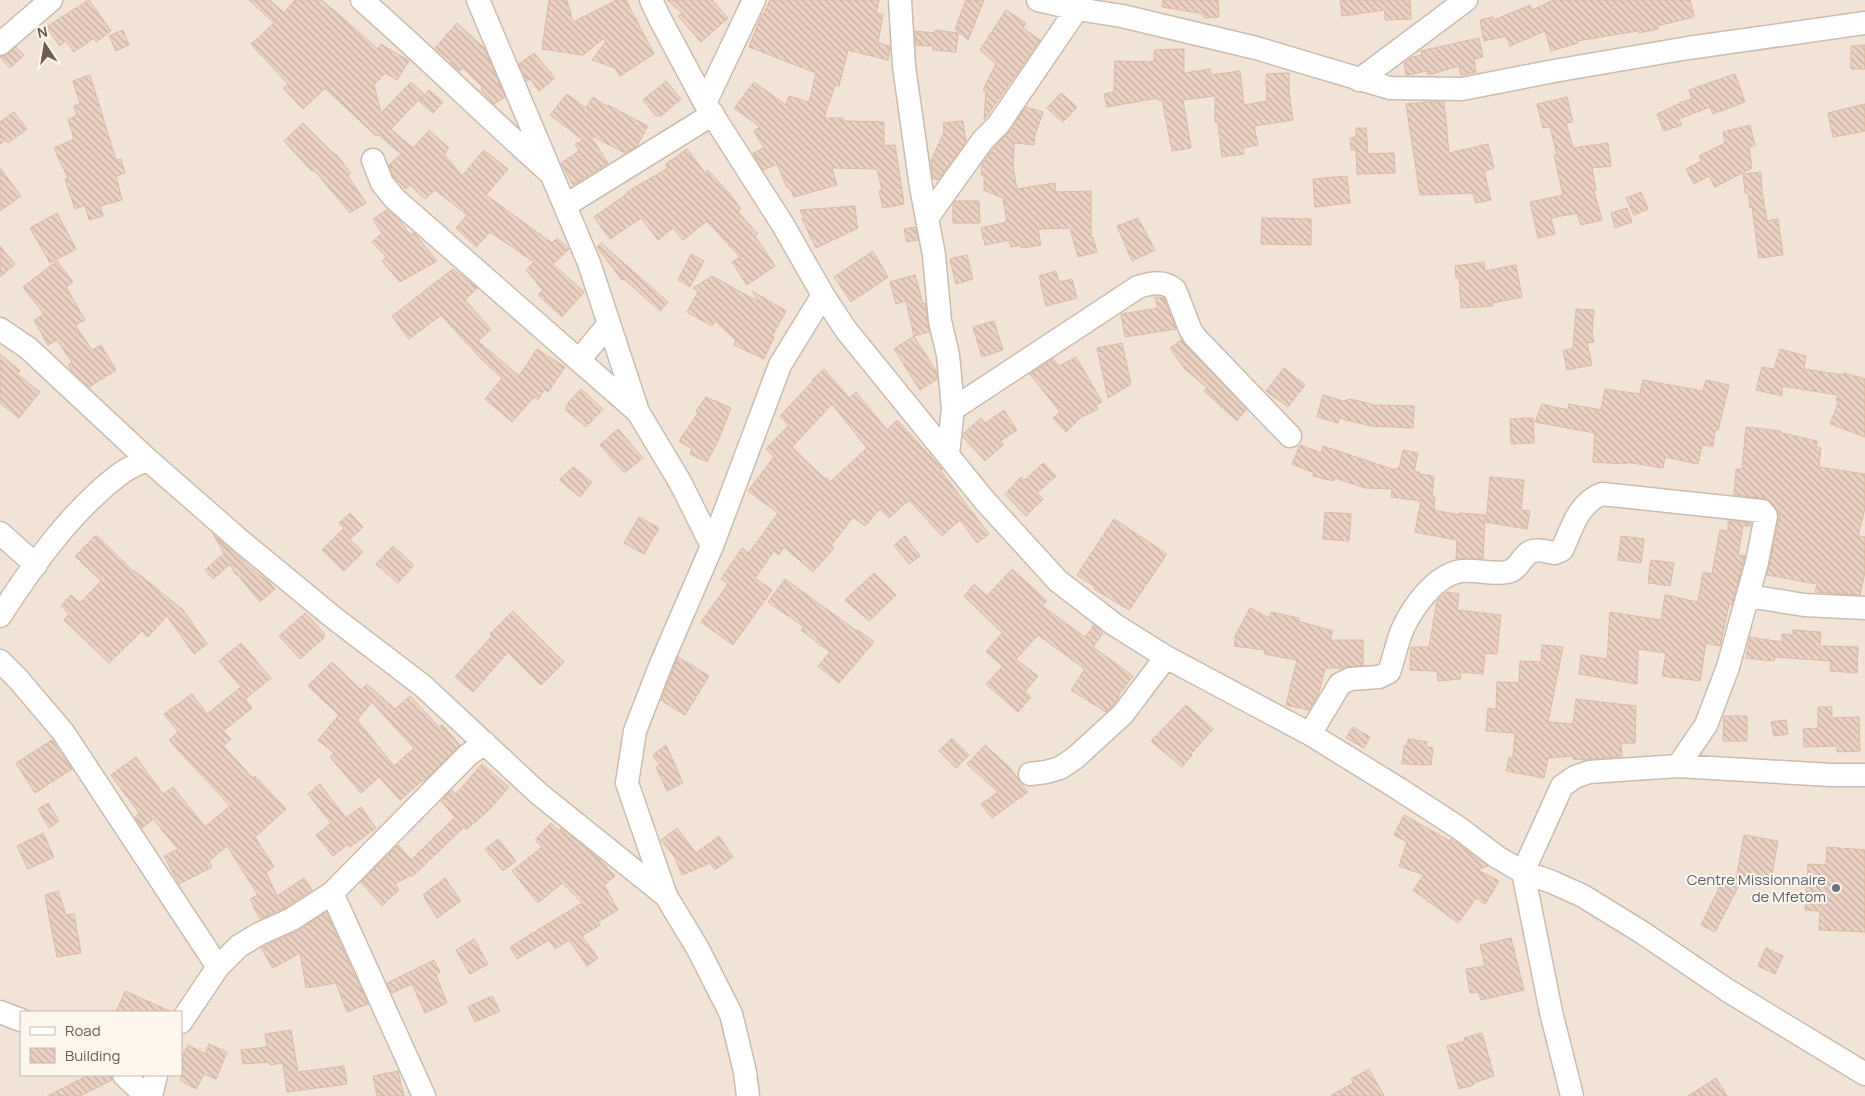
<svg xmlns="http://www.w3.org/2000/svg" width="1865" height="1096" font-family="Manrope,sans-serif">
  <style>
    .residential { fill: #f1e4d7; fill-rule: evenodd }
    .building { fill: url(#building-back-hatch); stroke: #ddb9a5; fill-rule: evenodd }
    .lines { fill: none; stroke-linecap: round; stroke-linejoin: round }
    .minor-casing { stroke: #cbbbaf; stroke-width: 25 }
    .minor { stroke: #fff; stroke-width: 22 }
    .worship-dot { fill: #6b7280; stroke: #fdf7ee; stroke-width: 2 }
    .labels { text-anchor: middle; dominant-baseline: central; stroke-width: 4; stroke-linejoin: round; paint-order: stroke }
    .worship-label { font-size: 15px; fill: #5b616d; stroke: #fdf7ee; text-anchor: end }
  </style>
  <defs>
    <pattern id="building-back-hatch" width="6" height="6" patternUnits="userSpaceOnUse" patternTransform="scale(1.25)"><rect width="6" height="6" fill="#ecd2c3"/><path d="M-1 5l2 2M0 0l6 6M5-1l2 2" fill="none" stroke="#c4ada1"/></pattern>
  </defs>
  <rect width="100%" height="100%" fill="#faf2e8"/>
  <path class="residential" d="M0,0h1865v1096h-1865zM21,1012h160v63h-160z"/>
  <path class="building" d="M89,0l22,31 -15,11 -2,-4 -20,14 -8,-11 -6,5 -14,-19z
    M249,0h21l14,13 11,-13h27l56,49 3,-5 28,17 -12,19 -12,-7 -11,12 7,28 30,-31 13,12 -33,35 22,19 16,-18 20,18 -5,6 18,22 22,-26 24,19 -22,26 66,48 5,-5 12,11 -16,15 31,28 -22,25 -24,-22 5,-5 -17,-20 8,-8 -44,-30 -14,15 -20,-19 11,-13 -32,-25 -10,9 -15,-14 -4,4 -13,-13 -4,-11 12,-11 -22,-19 -3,1 -51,-48 -22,21 -20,-21 5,-4 -37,-40 23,-21z
    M549,0h18l6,22 44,-22h9l28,54 -34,22 -5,-8 -23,-8 14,-19 -3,-2 -20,16 -41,-6z
    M667,0h45l16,18 -27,24 -23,-26 4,-3z
    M770,0h109l-3,13 7,1 -5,29 12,3 -2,14 -40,-10 -9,36 -4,-1 -11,33h19v3l41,1v24l11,-1 9,59 -21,4 -4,-17 3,-1 -5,-21 -45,-1 5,17 -43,12 -5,-10 -2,1 -10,-24 -14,6 -10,-17 11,-5 -10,-17 6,-4 -26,-19 20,-26 32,23 3,-9 20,6 7,-29 -67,-26 13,-33 1,1z
    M966,0h18l-16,40 -13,-11z
    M1163,0h55l1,17 -15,1v-4l-42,-7z
    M1340,0h70l1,19 -26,1v-10l-43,6z
    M1554,0h136l4,17 -37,9 1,3 -19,4 -1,-2 -61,10 1,2 -27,8 -6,-20 -35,15 -4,-10 -22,5 -4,-21 13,-3 1,3 36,-15 2,5z
    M1006,10l20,13 -3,5 17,12 -56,80 2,-29 -3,-1 13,-26 -16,-14z
    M457,23l27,25 21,49 -11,7 -13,-14 2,-2 -20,-20 -4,3 -9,-8 2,-1 -17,-14z
    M123,30l6,15 -13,6 -7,-15z
    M935,30l23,3 -2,19 -23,-2v-4l-17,-1 -1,-14 20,2z
    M1479,38l4,19 -9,2 2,13 -15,3 -2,-9 -31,9 -1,-4 -21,4 -2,-12 8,-6 10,-2 -1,-4z
    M1865,45v24h-14v-23z
    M16,47l8,8 -14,13 -10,-11 8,-3z
    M1184,49v24l26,-4 1,6 29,-4 4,34 23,-4 -1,-27 23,-1v19l4,28 -39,6 4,19 -15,3 1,6 -22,3 -4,-35h-3v-26l-32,4 8,48 -19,3 -10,-51h-4v-2l-51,9 -3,-13 10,-2 1,-31 39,1v-12z
    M534,53l21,25 -16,13 -9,-12 -3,2 -8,-17z
    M1735,74l10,28 -32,12 -3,-7 -31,12 3,6 -18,6 -7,-17 22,-10v-1l13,-4 -3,-9z
    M90,75l26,85 5,-1 4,14 -9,3 6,24 -22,6 3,10 -14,4 -4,-15 -10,4 -10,-30 3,-1 -14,-30 20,-9 -6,-20 9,-3 -3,-10 6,-2 -7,-23z
    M666,81l15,18 -20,17h-5l-13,-16z
    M429,90l14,12 -10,11 -14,-12z
    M1061,93l16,14 -14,15 -16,-14z
    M567,94l19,14 7,-11 15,10v-2l40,21 -11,20 -12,7 -35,-18 18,28 -35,22 -12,-22 18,-12 -4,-7 8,-4 -33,-25z
    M1567,97l6,25 -7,1 7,25 35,-5 3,23 -19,2 4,22 -2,1 8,29 -21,5 -4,-12 -26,5 4,16 -17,4 -8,-36 33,-7 -9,-40 3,-1 -7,-27 -7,1 -6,-24z
    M1427,102h17l5,51 39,-9 6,24 -10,3 7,29 -15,3 -3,-10 -53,2 -14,-91z
    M1865,104v27l-32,6 -5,-24z
    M1026,107l17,5 -8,23 -1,10 -20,-2 -1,24 4,22 38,-6 1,9 35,-1v47l2,-1 4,15 -19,5 -8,-29 -32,1 3,16 -20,3v-3l-10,2 -2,-7 -24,5 -4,-17 26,-6 -4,-22h4l-23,-10v-15h-3l1,-11 11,-15 16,-17z
    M14,112l13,17 -19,14 -2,-3 -6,4v-22z
    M963,121l3,21 -28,38 -5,-2 -2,-17 13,-29 -1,-9z
    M303,123l32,32 1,-1 15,19 -3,3 18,27 -16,10 -36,-43 -2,1 -28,-30z
    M1750,125l5,21 -6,1 3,21 -37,19 -6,-11 -15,8 -8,-15 16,-8 -3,-5 26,-13 -2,-11z
    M1356,128h10l2,26 26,-1 1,20 -38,1 -1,-25 -5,1 -1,-12 6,-1z
    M687,149l18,24 3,-3 22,24 11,15 -3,3 20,22 -3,2 20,30 -28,19 -15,-23 8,-5 -33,-36 -24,19 -10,-12 -15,12 -17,-22 -31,21 -16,-22 34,-24 -1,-1 41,-24 -2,-4z
    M0,168l21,28 -21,15z
    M1761,172l1,20 5,29 11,-2 5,36 -24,3 -7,-51 -2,1 -2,-15h-3l-2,-19z
    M1347,176l3,27 -35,4 -2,-28z
    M1641,192l7,17 -14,6 -8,-17z
    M955,201h24l1,22h-27v-18z
    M855,206l2,19 1,3 -42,20 -14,-29 2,-1 -4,-8z
    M1627,208l5,14 -17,6 -4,-15z
    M387,210l13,11 10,14 4,-2 23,28 -37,21 -18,-21 4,-4 -14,-15 10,-9 -9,-14z
    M57,213l19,36 -26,14 -20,-35z
    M1138,218l17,32 -23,11 -15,-35z
    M1262,218l49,1v26l-50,-1z
    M915,227l3,13 -11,2 -3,-13z
    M601,243l67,59 -8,9 -36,-32 -2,1 -25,-33z
    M0,246l15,18 -15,13z
    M873,251l15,26 -37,25 -17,-25z
    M691,254l13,7 -14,26 -12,-7z
    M967,255l6,24 -17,5 -6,-25z
    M57,261l16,21 -7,5 19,33 -10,5 17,25 9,-5 15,25 -27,17 -17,-16 -4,-6 4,-3 -15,-22 -9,5 -14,-25 10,-6 -21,-27z
    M1484,262l1,9 31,-6 6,32 -30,6 1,3 -32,2 -2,-30h-3l-1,-12z
    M453,269l24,19 -12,12 26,29 -13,12 41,35 18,-27 28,18 -17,25 -3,-3 -7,11 -4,-3 -22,25 -27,-23 17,-21 -19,-17 -42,-46 -32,24 -17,-23z
    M1056,271l3,11 13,-3 5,19 -31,8 -7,-30z
    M915,275l8,29 2,-1 4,29 -15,4 -8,-35 -10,3 -6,-22z
    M712,276l47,26 -7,-11 34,20 -14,25 2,1 -10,22 -30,-14 2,-5 -21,-19 -3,5 -25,-14 11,-20 -5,-4z
    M1155,297l9,1 12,31 -51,8 -4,-23 37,-6z
    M1576,309l18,1 -2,23 2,9 -7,1 5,22 -25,5 -4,-19 10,-3z
    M994,321l9,29 -21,7 -9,-30z
    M914,336l22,35 1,8 -17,11 -26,-41z
    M1181,340l65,69 -9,12 -33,-30 3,-3 -22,-19 -15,-21z
    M1122,343l9,41 -23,14 -11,-50z
    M1780,349l26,7 -2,13 39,6 1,-2 21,6v58l-35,-13 9,-23h-3l2,-6 -56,-9v10l-26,-6 6,-23 12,2z
    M0,354l20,17 -3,3 23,18 -21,26 -19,-15z
    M1076,357l26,45 -6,3 2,4 -18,9 -14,14 -13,-14 7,-6 -30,-38 23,-15 6,7z
    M1284,368l21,17 -17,22 -22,-16z
    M824,369l25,29 7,-6 31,38 10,-10 45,49 -1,2 48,63 -12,9 -17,-23 -18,16 -33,-36 -20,18 -9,-9 -15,17 -12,-9 -22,29 3,2 -21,24 -29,-25 -5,8 -5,-4 -19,27 17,12 -39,55 -32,-23 27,-38 -7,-5 21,-31 7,5 29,-40 -30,-22 26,-34 -8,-8 23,-24 -9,-9 33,-35 -1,-1zM832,404l35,44 -37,34 -4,-5 -1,2 -33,-32z
    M1643,380l60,11 3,-11 23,5 -11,45h-3l-2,16 -11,-1 -4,19 -33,-7 -2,11 -37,-6v2l-33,-2 2,-29 -60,-11 7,-18 26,6 1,-6 32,6 4,-21 35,5z
    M581,389l22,20 -17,18 -20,-17v-5z
    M1323,395l20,6 8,-2 23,6 40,1 -1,22 -42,-2 -32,-8 -1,5 -21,-6z
    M706,397l25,11 -13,33 -11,21 -17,-8 2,-5 -13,-8 19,-28 -2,-2z
    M1004,410l13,20 -17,11 4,3 -19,17 -22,-24v-3l18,-16 4,5z
    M1533,418l1,25 -23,1 -1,-25z
    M1746,427l35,4v2l36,8 -1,6 5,1 -2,19 46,7v34l-7,28 7,1v35l-5,23 -45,-3 2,-8 -50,-9 12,-56v-7l-11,-13 -34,-4 2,-26h6z
    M618,429l25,29 -19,15 -24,-28z
    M1300,445l21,8 2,-7 72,24 1,-2 3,1 4,-19 15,3 -4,18 5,1v2l15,2 -2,21h3l-1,13 25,5v-2l26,2 -2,44h-27l1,-19 -42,-8 6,-31 -30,-4 1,-8 -27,-1 -30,-10 -1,3 -21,-5 1,-3 -22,-9z
    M1043,463l13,13 -19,17 6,6 -17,17 -21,-22 16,-17 4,3z
    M573,467l19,15 -12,15 -21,-17z
    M1490,477l34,3 -3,30 9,1 -3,18 -41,-7z
    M1325,512l26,2 -2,27 -26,-2z
    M350,513l13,14 -13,12 13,13 -19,19 -22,-21 22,-22 -5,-5z
    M639,517l20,11 -15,26 -20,-11z
    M1114,519l53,35 -38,56 -35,-21 1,-2 -18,-12z
    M1728,521l23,2v3h-8l-5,29 7,1 -13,49 -3,-1 -9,42 -14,-3 -6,38 -38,-5 4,-23 -28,-4 -1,35 -58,-10 2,-19 26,4 3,-47 51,8 4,-25 33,7 5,-30 9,2 8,-44 8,1z
    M213,534l39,35 17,13 6,7 -15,13 -22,-27h-2l-6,-11 -17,15 -8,-9 19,-17z
    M96,535l38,37 1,-1 48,39 24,34 -13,10 -27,-38 -19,21 -6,-6 -33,32 -45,-43 5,-6 -8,-8 10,-11 9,8 21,-22 -26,-25z
    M905,536l15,20 -11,8 -15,-19z
    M1621,536l23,3 -3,24 -23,-3z
    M393,546l21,19 -16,18 -22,-19z
    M1651,560l23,3 -4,23 -22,-3z
    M1012,569l35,32 -5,5 43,31 9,-12 9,8 -10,14 40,29 -15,20 1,1 -6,8 -7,7 -35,-22 14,-21 -47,-34 -22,24 22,17 -13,15 6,6 -13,15 -32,-28 17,-18 -17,-14 16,-19 -38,-37 10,-12 13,12z
    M874,573l22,22 -27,26 -24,-21z
    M785,579l72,52 1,-1 16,12 -35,41 -21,-17 12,-14 -29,-22 3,-3 -36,-25z
    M1447,592l12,2 -2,16 44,5 -4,39 -12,-1 -2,21 -23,-2 1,7 -23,2 -1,-10 -27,-1 1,-23h18l8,-46z
    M1250,608l19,10 2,-6 28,6 -1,3 35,10 -3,9h33v25l-21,3h-17l-6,25 -10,17 -23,-5 11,-45 -33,-6 1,-4 -31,-4 2,-12z
    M513,611l51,51 -23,23 -33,-33 -35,40 -18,-15 37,-41 -2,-2z
    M305,613l19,20v5l-24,21 -21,-23z
    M1793,630l28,2 -1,14 38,1 -1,26 -27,-2 1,-10 -56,-4 -1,4 -28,-3 4,-21 32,5v-8l11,1z
    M241,643l30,35 -26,21 7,9 -29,23 8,8 -8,7 30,32 2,-2 31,33 -31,28 19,30 -8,5 11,24 27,-18 8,12 -26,17 -26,12 -10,-20 8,-4 -31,-49 -18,15 3,6 -33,17 -15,-28 14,-7 -25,-30 -11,9 -7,-11 4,-4 -28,-38 25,-18 27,37 10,-7 32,40 25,-21 -61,-66 9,-8 -14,-18 28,-20 15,20 34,-27 -22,-26z
    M1542,645l21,2 -15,75 25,2 3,-25 60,7 -1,37h-14l1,13 -37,4 -12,-1 1,-3 -26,2 -4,20 -38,-7 3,-14 4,1 2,-25 -29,-2 2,-23 8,1 1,-27 22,1 1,-22 21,1z
    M678,657l31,19 -24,39 -24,-15z
    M332,662l29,28 6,-6 28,25 15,-13 29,31 3,-2 18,20 -36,36 -1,-1 -23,20 -21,-23 -18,16 -31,-36 4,-4 -16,-13 21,-25 -31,-29zM372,702l42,46 -20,18 -37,-46z
    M1186,705l27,24 -22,25 1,1 -10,12 -31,-26z
    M1818,707h14v11l27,-1 1,34 -23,1v-6l-33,1 -1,-18 15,-1z
    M1724,716h23v25h-24z
    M1786,720l2,14 -14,2 -3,-14z
    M1353,727l17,10 -6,11 -18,-10z
    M952,738l17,17 -13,13 -17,-17z
    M1408,739l19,3 -1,5 7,1 -2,17 -29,-1 2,-18h2z
    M52,740l20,29 -37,24 -19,-30z
    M666,745l17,38 -16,8 -11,-24 4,-2 -7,-10z
    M985,745l25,23 18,24 -36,26 -11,-14 17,-12 -31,-28z
    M482,764l27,23 -21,24 -22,19 -2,-3 -52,50 -1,-2 -16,9 4,6 -17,16 -21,-24 37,-37 13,15 44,-43 -14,-16 11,-11 4,4z
    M320,784l26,34 15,-11 15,21 -26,19 -2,-3 -15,12 -17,-21 15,-12 -23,-29z
    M48,803l11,18 -10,7 -11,-19z
    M1404,815l46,26 1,-2 37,27 -10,4 21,11 -14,23 -9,-6 -18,25 -45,-33 11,-15 -25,-9 8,-24 -13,-7z
    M551,823l8,8 2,-3 38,31 16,17 -11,9 14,25 -20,12 2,3 -18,11 16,22 -11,8 -18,-26 -14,9 -6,-9 -32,19 -7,-12 72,-44 -20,-20 -24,20 -26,-32 30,-24 -7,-7z
    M677,828l19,25 23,-17 14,21 -18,13 -5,-7 -28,12 -8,-19 -13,-16z
    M43,833l11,24 -26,12 -11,-23z
    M1744,835l34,6 -8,45 -34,-6z
    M498,839l18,22 -13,10 -18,-22z
    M1827,847l38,3v82l-46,-2 1,-19 -15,-1 3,-46 18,1z
    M445,878l16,23 -24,17 -14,-23z
    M1724,878l15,7 -24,47 -14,-7z
    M58,891l8,24 8,-1 7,39 -24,4 -12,-62z
    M326,912l42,92 -21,8 -11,-29 -30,5 -6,-35 -27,15 -12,-20 37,-17z
    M1511,938l13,52 -43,10 -3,-8 -8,1 -4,-24 19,-3 -5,-21z
    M474,939l14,25 -18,10 -14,-24z
    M1766,948l17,8 -8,18 -17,-8z
    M434,960l6,12 -4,3 11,28 -22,10 -13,-29 -20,9 -5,-10z
    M125,991l47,21h-56z
    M492,996l8,15 -25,11 -7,-15z
    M291,1030l7,42 46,-6 3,18 -60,8 -4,-29 -13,2 -1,-3 -26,2 -2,-14 26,-3 -2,-13z
    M1482,1033l12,43 -21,7 1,2 -15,4 -12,-43 18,-5 -1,-3z
    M209,1044l18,8 -11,27 -12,-5 -8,15 -15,-8v-23l7,-13 17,9z
    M1369,1069l15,27h-54l23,-13 -2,-4z
    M398,1071l6,25h-27l-4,-20z
    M89,1075h22l1,5 -32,16h-33z
    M1716,1078l11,18h-39z"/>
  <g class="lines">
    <g class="minor-casing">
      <path id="minor" d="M362,0c64,56 123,115 187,172
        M478,0l111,263 49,149 42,70 32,64
        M651,0l9,19 45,84 78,122 40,70 23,35 139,171 73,80 57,44 51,32 144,77 89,55 60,39 38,29 26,15 29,10 31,14 60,37 84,57 138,84
        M900,0l4,66 17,121 13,68 6,66 8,34 5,54 -5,44
        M1038,0l39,9 45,7 134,32 134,40 72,1 92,-18 134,-23 177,-25
        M0,44l51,-44
        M1359,80l107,-80
        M705,103l49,-103
        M373,160l9,23 13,16 243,213
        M566,205l147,-91
        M927,218l56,-78 15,-15 79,-116
        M0,329l28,19 119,111 96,84 91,75 89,68 115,107 128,103
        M579,360l30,-36
        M953,409l185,-122c13,-4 26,-7 37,3l15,39 5,8 95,99
        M0,533l36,32
        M1749,596l55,9 61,3
        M0,616c33,-51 71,-105 120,-142 8,-6 18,-10 27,-15
        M0,661l18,18 45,53 155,235
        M1310,734l30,-50 10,-5 29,-2 10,-5c5,-14 8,-30 14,-44 10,-21 32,-53 58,-57 15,-2 31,4 46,1 14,-3 14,-18 26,-21 6,-2 15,1 22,2l7,-3c10,-22 16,-47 40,-56l160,17 4,5 -9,46 -29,105 -22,58 -28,41
        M1030,774l16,-2 14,-4 15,-10 48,-44 43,-57
        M332,893l92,203
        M0,1012l21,8
        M181,1022l37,-55 21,-21 20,-12 33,-15 40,-26 136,-138 17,-12
        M124,1075l22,21
        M151,1096l5,-21
        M748,1096l-3,-24 -14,-58 -33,-65 -32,-53 -39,-113 8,-52 26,-67 51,-118 68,-181 43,-70
        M1572,1096l-21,-84 -28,-140 39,-86 13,-9 14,-5 89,-6 153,9h34"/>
    </g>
    <use href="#minor" class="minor"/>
  </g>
  <circle class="worship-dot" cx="1836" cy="888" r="5"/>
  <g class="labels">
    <g class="worship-label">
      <text x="1826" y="879">Centre Missionnaire<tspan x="1826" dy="17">de Mfetom</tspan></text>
    </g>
  </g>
  <rect x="20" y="1011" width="162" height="65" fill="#fdf7ee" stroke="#c5b8ae"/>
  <rect x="30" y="1027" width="25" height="8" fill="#ffffff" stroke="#c5b8ae"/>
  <text x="65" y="1036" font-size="15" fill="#715a4f">Road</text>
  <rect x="30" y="1048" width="25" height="15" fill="url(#building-back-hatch)" stroke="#c5b8ae"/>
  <text x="65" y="1061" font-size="15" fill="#715a4f">Building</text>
  <g transform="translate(45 45) rotate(348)" stroke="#fdf7ee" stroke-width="4" paint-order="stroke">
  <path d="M0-4L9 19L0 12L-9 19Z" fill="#715a4f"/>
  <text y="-8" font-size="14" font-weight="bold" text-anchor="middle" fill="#715a4f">N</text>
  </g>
</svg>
